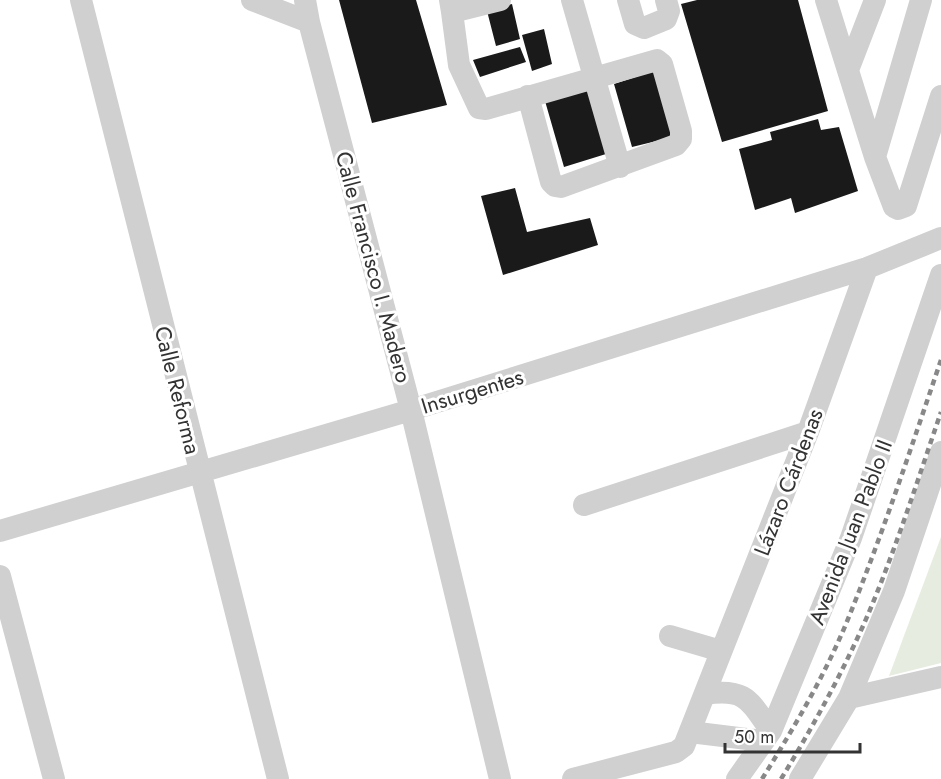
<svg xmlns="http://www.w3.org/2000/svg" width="941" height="779" font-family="Jost,sans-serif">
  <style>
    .green { fill: #e6ecdf }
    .building { fill: #1a1a1a }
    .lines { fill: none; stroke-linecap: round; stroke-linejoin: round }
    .minor { stroke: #d0d0d0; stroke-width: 22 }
    .rail { stroke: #888; stroke-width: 4.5; stroke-dasharray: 6 4.5; stroke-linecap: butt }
    .labels { text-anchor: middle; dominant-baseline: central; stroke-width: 6; stroke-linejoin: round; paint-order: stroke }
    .street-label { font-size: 22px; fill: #333; stroke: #fff }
  </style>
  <rect width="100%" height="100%" fill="#fff"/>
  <path class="green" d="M941,537v126l-52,13z"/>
  <path class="building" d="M339,0h77l31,105 -75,18z
    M697,0h101l30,111 -106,31 -41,-138z
    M512,4l8,35 -24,7 -9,-35z
    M544,29l8,35 -20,7 -10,-36z
    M520,47l6,15 -46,15 -7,-17z
    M657,70l20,66 -45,11 -18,-63z
    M588,89l18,65 -42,13 -19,-66z
    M818,119l3,11 18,-3 19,64 -63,22 -4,-15 -36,12 -16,-61 33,-9 -2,-8z
    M515,188l12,44 63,-14 8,27 -95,30 -22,-79z"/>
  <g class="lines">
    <path class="minor" d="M81,0l197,779
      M252,0l57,22
      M305,0l4,22 102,388 89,369
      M450,0l2,12 48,-12
      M572,0l48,167
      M628,0l7,24 9,4 22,-9 3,-8 -3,-11
      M826,0l49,157 19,50 4,2 8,-3 35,-110
      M452,12l7,53 20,43 7,1 171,-49 5,4 19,67v8l-5,6 -115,42 -6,-1 -4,-4 -23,-86
      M848,70l27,-70
      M875,157l46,-157
      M584,505l224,-73
      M0,531l411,-121 456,-142 74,-30
      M0,576l54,203
      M670,636l51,15
      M705,694c41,-6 44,6 66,37
      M849,698l92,-21
      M690,732l74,9
      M573,779l103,-27 8,-6 124,-314 59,-164
      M737,779l34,-48 80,-193 90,-263
      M800,779l49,-81 45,-107 47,-139"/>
    <path class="rail" d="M762,779c33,-53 65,-107 88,-165 34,-84 62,-169 91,-254
      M781,779c30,-49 58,-100 82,-153 30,-68 54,-144 78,-214"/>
  </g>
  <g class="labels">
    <g class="street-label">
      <text transform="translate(374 267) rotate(75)">Calle Francisco I. Madero</text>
      <text transform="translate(178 390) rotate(76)">Calle Reforma</text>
      <text transform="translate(472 391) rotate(-17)">Insurgentes</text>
      <text transform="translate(788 482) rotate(-69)">Lázaro Cárdenas</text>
      <text transform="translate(850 532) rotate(-69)">Avenida Juan Pablo II</text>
    </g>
  </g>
  <path d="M725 743v9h135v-9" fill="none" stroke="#333333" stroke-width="3"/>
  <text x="734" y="743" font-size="18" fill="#333333" stroke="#ffffff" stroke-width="4.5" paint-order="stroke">50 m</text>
</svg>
